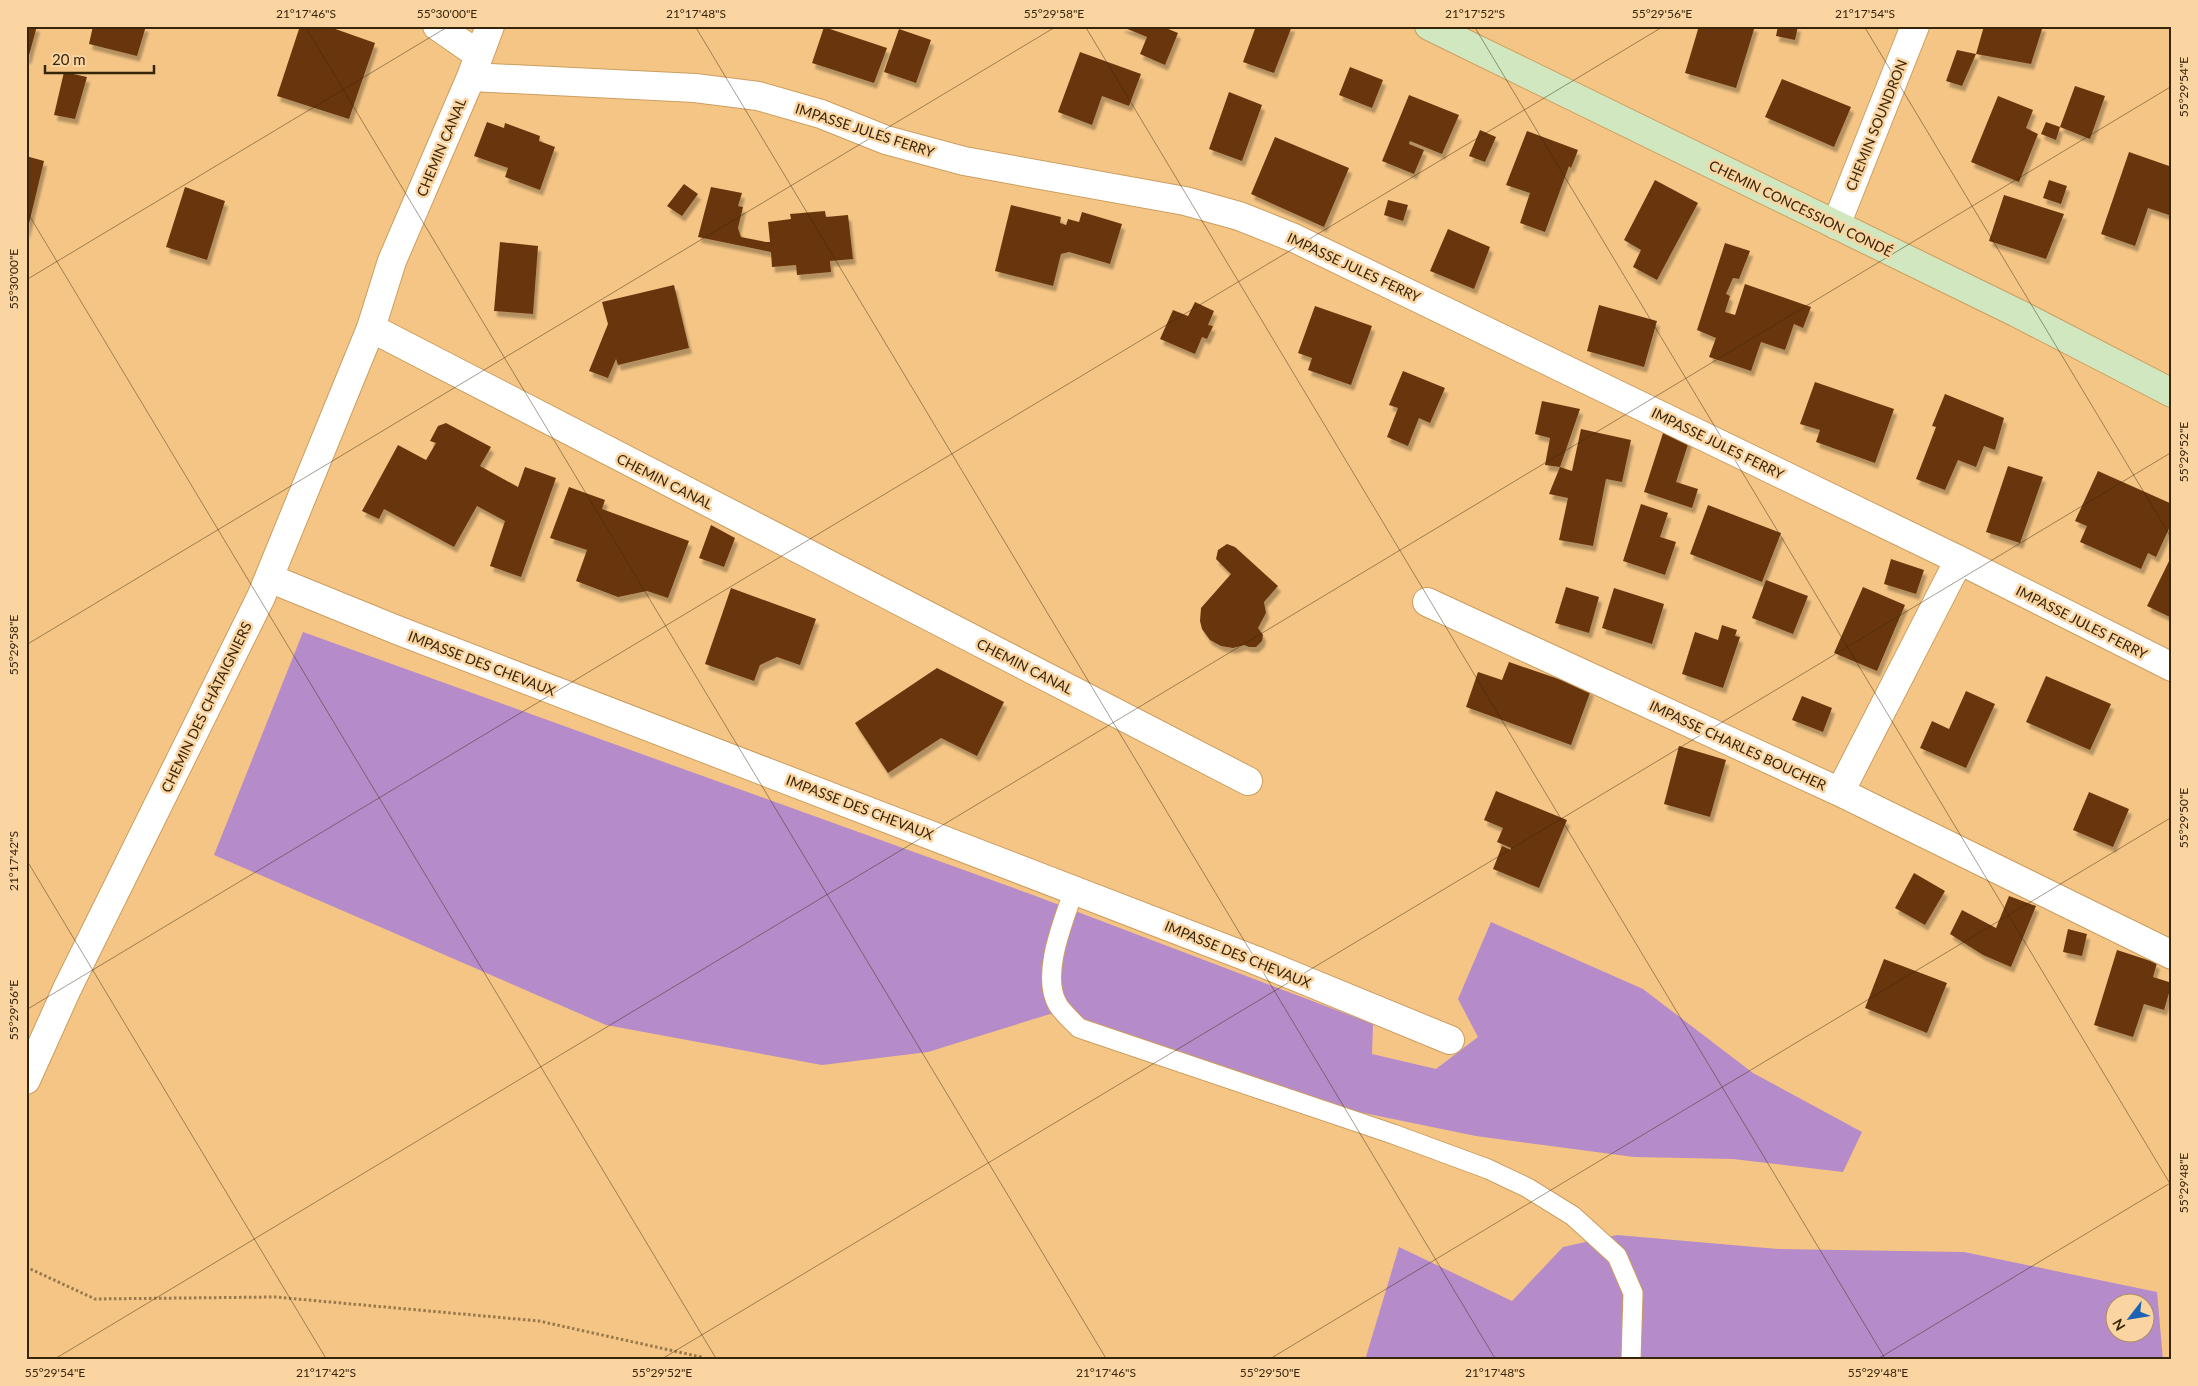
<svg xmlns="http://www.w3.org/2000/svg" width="2198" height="1386" font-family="Lato,sans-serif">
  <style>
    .green { fill: #b68bc9; fill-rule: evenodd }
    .building { fill: #69360d; filter: url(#shadow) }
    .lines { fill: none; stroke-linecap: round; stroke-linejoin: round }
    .lane-casing { stroke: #cc9e5f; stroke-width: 21 }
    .street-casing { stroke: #cc9e5f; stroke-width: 30 }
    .secondary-casing { stroke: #cc9e5f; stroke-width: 30 }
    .path { stroke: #99784a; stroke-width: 3; stroke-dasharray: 2.5 2.5; stroke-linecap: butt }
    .lane { stroke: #fff; stroke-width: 19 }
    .street { stroke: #fff; stroke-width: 28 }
    .secondary { stroke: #d1e7c0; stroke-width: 28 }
    .ticks { fill: none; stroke: #37250a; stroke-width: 1; stroke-opacity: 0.45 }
    .labels { text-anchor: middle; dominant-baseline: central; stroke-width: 5; stroke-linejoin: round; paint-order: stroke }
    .street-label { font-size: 14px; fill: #37250a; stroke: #fad4a1 }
    .neatline { fill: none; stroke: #37250a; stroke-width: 2 }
    .ticks-label { font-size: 12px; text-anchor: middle; fill: #37250a }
  </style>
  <defs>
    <filter id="shadow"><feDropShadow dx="3" dy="5.5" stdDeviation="1" flood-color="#0004"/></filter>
  </defs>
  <rect width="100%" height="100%" fill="#f4c585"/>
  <path class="green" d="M303,632l730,263 340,129 -1,30 64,15 42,-32 -20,-38 33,-77 152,67 110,84 109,59 -19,40 -110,-13 -99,-2 -158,-21 -117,-24 -147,-42 -162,-56 -122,38 -106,13 -216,-40 -392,-170z
    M1617,1235l161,14 186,3 193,40 6,68h-798l34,-113 113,54 51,-54zM2116,1304h30v30h-30z"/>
  <path class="building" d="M26,26h11l-9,33 -2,-1z
    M93,26h53l-9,30 -48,-12z
    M300,26h27l48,17 -26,76 -72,-23z
    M1120,26h41l17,7 -13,32 -25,-11 7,-17z
    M1256,26h36l-18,47 -31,-11z
    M1699,26h56l-19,62 -51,-15z
    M1778,26h20l-3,14 -19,-4z
    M1984,26h59l-12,38 -55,-10z
    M824,27l63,21 -13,35 -62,-20z
    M899,29l32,11 -15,43 -32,-11z
    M1957,50l19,4 -14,32 -16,-5z
    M1080,52l61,22 -12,32 -27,-10 -10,29 -34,-13z
    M1350,67l33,13 -11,28 -33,-13z
    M64,72l23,5 -12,42 -21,-4z
    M1782,79l69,28 -17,40 -69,-30z
    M2075,86l30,10 -15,43 -30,-12z
    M1229,92l33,13 -20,56 -33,-12z
    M1409,95l50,20 -17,39 -32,-13 -1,3 15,6 -10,24 -32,-13z
    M1998,96l35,14 -7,18 12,6 -19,48 -48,-20z
    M487,122l17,6 1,-5 35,13 -1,5 16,6 -15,43 -35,-13 3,-9 -34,-12z
    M2046,122l14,5 -4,13 -15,-6z
    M1480,130l16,7 -11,25 -16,-6z
    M1527,131l51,19 -7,18 -2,-2 -24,66 -25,-9 10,-30 -24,-8z
    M1275,137l74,31 -25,59 -73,-33z
    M2129,152l43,15v49l-24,-8 -13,38 -34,-12z
    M26,156l18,5 -17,71h-1z
    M1655,180l43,23 -41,77 -24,-13 8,-17 -17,-10z
    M2049,180l18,6 -6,18 -18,-6z
    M684,184l14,10 -16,22 -15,-10z
    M185,187l40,14 -18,59 -41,-13z
    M711,187l31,6 -4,13 5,1 -5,21 3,9 25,5h4l-2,-20 23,-3 -1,-5 35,-3 1,6 22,-2 5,44 -23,2 1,11 -34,3 -1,-10 -24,2 -1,-15 -73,-15z
    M2004,195l60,19 -18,45 -57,-18z
    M1388,200l20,5 -5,16 -19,-6z
    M1011,205l50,12 -1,6 6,2 2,-6 11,3 3,-10 40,12 -12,40 -41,-12 -8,2 -8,32 -58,-15z
    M1448,229l42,18 -16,42 -44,-18z
    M500,242l38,4 -5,68 -39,-3z
    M1725,243l25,8 -11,28 -6,-1 -7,16 4,2 -5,16 10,3 10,-31 66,23 -8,21 -9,-4 -9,26 -24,-8 -10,29 -42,-14 7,-19 -19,-8z
    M674,285l15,63 -71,17 -2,-6 -8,19 -19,-7 19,-47 -6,-22z
    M1195,302l19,9 -6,14 5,1 -6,13 -5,-2 -7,17 -35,-15 13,-29 15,6z
    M1599,305l58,16 -13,46 -57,-16z
    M1315,306l57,20 -21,59 -43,-15 4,-12 -14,-5z
    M1403,371l42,17 -15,35 -11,-5 -11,28 -21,-9 11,-29 -9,-3z
    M1815,382l79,27 -19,54 -59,-21 4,-12 -20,-6z
    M1945,394l59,24 -9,32 -11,-4 -8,21 -18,-7 -13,30 -29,-11 20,-52 -4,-1z
    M1542,401l38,8 -20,58 -15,-2 5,-27 -15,-4z
    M446,423l45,24 -11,19 38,21 7,-20 31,11 -35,99 -31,-11 15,-45 -28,-15 -23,41 -70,-38 -5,10 -17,-8 36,-66 28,15 10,-17 -6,-2 8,-15z
    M1581,429l50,11 -9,42 -16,-3 -13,67 -34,-6 9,-42 -19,-4 11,-27 12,4z
    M1664,430l26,8 -14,44 22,7 -6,19 -48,-16z
    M2008,466l35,11 -23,66 -34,-11z
    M2098,471l74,33v18l-16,35 -8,-4 -7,16 -61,-27 7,-16 -12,-5z
    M569,487l36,13 -3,9 87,32 -21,57 -21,-7 -29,6 -42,-16 11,-31 -37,-12z
    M1641,504l27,9 -8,24 16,5 -11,33 -42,-14z
    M1708,505l73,28 -19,49 -72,-28z
    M711,525l24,13 -11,29 -25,-9z
    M1227,544l8,3 43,39 -14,16 2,11 -8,15 5,7 -1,6 -6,6h-7l-5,-2 -11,3 -12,-2 -11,-6 -8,-11 -2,-8 1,-13 30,-34 -15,-15 2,-9z
    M2172,555v63l-25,-12z
    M1891,559l33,11 -8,24 -32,-10z
    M1766,580l42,16 -15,38 -41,-16z
    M1566,587l33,10 -10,36 -34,-10z
    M1863,587l42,18 -28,66 -43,-18z
    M731,588l85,31 -16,46 -23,-8 -17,8 -6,16 -49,-17z
    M1614,588l50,16 -12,40 -50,-16z
    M1722,625l15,5 -2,6 5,1 -17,51 -41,-14 13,-42 23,8z
    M1509,662l82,28 -20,55 -105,-38 12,-35 24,8z
    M937,668l67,34 -27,54 -36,-18 -53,35 -33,-50z
    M2046,676l65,28 -21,46 -64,-28z
    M1966,691l29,13 -29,64 -46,-20 12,-27 17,8z
    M1802,696l30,12 -9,24 -31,-12z
    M1679,746l47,14 -16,57 -46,-13z
    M1496,791l71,29 -28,68 -46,-19 9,-23 9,4v-2l-14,-6 6,-14 -19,-8z
    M2089,792l40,17 -16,38 -40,-17z
    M1914,873l31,18 -20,34 -30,-17z
    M2009,896l27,10 -25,61 -28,-12 -33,-21 12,-24 34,18z
    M2068,929l19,5 -5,22 -19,-4z
    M2117,950l40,13 -4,14 19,6 -8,27 -20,-6 -11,33 -39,-12z
    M1884,959l63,24 -20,50 -62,-25z"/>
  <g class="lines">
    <g class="lane-casing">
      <path id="lane" d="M1074,890c-10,30 -34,85 -16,115 5,8 14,16 21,23l314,106 95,35 40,19 45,28 44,40 16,37 -2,67"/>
    </g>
    <g class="street-casing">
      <path id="street" d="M437,26l42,29
        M490,26l-19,51 -79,184 -21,67 877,453
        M471,77l224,11 63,8 63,18 65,26 78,21 221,40 54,15 55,22 665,322 213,107
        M1836,225l79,-199
        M269,578l128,52 858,330 195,80
        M1427,602l413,190 119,-232
        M1840,792l332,163
        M26,1080l41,-91 194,-392 110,-269"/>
    </g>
    <g class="secondary-casing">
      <path id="secondary" d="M1429,26l588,287 155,80"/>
    </g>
    <path class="path" d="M26,1267l69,32 180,-2 264,24 162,36 6,3"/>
    <use href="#lane" class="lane"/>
    <use href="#street" class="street"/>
    <use href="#secondary" class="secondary"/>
  </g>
  <path class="ticks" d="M305,26l802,1334M695,26l801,1334M1085,26l801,1334M1474,26l698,1161M1864,26l308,513M26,210l691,1150M26,280l423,-254M26,645l1031,-619M26,859l301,501M26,1010l1638,-984M53,1360l2119,-1274M660,1360l1512,-908M1268,1360l904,-543M1876,1360l296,-178"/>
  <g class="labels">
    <g class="street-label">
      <text transform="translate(1876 125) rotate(-68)">CHEMIN SOUNDRON</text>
      <text transform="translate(865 130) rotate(18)">IMPASSE JULES FERRY</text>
      <text transform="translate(441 147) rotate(-67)">CHEMIN CANAL</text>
      <text transform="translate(1801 208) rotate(26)">CHEMIN CONCESSION CONDÉ</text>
      <text transform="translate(1354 267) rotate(25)">IMPASSE JULES FERRY</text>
      <text transform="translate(1718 443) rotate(26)">IMPASSE JULES FERRY</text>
      <text transform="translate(665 481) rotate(27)">CHEMIN CANAL</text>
      <text transform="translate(2082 622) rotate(27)">IMPASSE JULES FERRY</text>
      <text transform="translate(482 663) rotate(21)">IMPASSE DES CHEVAUX</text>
      <text transform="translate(1025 666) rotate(27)">CHEMIN CANAL</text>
      <text transform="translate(206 707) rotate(-64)">CHEMIN DES CHÂTAIGNIERS</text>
      <text transform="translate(1738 745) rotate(25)">IMPASSE CHARLES BOUCHER</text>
      <text transform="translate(860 807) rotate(21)">IMPASSE DES CHEVAUX</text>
      <text transform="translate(1238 954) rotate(22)">IMPASSE DES CHEVAUX</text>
    </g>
  </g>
  <rect width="2198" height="1386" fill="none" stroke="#fad4a1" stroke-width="55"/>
  <g transform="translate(2130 1318) rotate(239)"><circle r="24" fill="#fad4a1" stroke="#ac8e65"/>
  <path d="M0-4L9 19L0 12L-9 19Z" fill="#1c63b3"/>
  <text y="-8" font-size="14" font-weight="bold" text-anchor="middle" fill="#37250a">N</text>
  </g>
  <path d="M45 65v8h109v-8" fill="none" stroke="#37250a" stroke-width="2.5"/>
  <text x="52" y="65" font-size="15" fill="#37250a" stroke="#fad4a1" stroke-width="4" paint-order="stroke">20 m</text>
  <rect x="28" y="28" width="2142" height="1330" class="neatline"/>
  <g class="ticks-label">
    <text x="306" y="18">21°17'46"S</text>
    <text x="447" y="18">55°30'00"E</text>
    <text x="696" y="18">21°17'48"S</text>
    <text x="1054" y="18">55°29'58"E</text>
    <text x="1475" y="18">21°17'52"S</text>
    <text x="1662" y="18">55°29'56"E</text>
    <text x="1865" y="18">21°17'54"S</text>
    <text transform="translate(2184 87) rotate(-90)" y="4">55°29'54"E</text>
    <text transform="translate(14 279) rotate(-90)" y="4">55°30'00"E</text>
    <text transform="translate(2184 452) rotate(-90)" y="4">55°29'52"E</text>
    <text transform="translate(14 645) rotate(-90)" y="4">55°29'58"E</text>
    <text transform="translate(2184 818) rotate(-90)" y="4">55°29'50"E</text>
    <text transform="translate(14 861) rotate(-90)" y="4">21°17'42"S</text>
    <text transform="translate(14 1010) rotate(-90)" y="4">55°29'56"E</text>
    <text transform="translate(2184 1183) rotate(-90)" y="4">55°29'48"E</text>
    <text x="55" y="1377">55°29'54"E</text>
    <text x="326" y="1377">21°17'42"S</text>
    <text x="662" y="1377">55°29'52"E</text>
    <text x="1106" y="1377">21°17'46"S</text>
    <text x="1270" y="1377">55°29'50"E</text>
    <text x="1495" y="1377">21°17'48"S</text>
    <text x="1878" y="1377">55°29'48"E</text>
  </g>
</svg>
